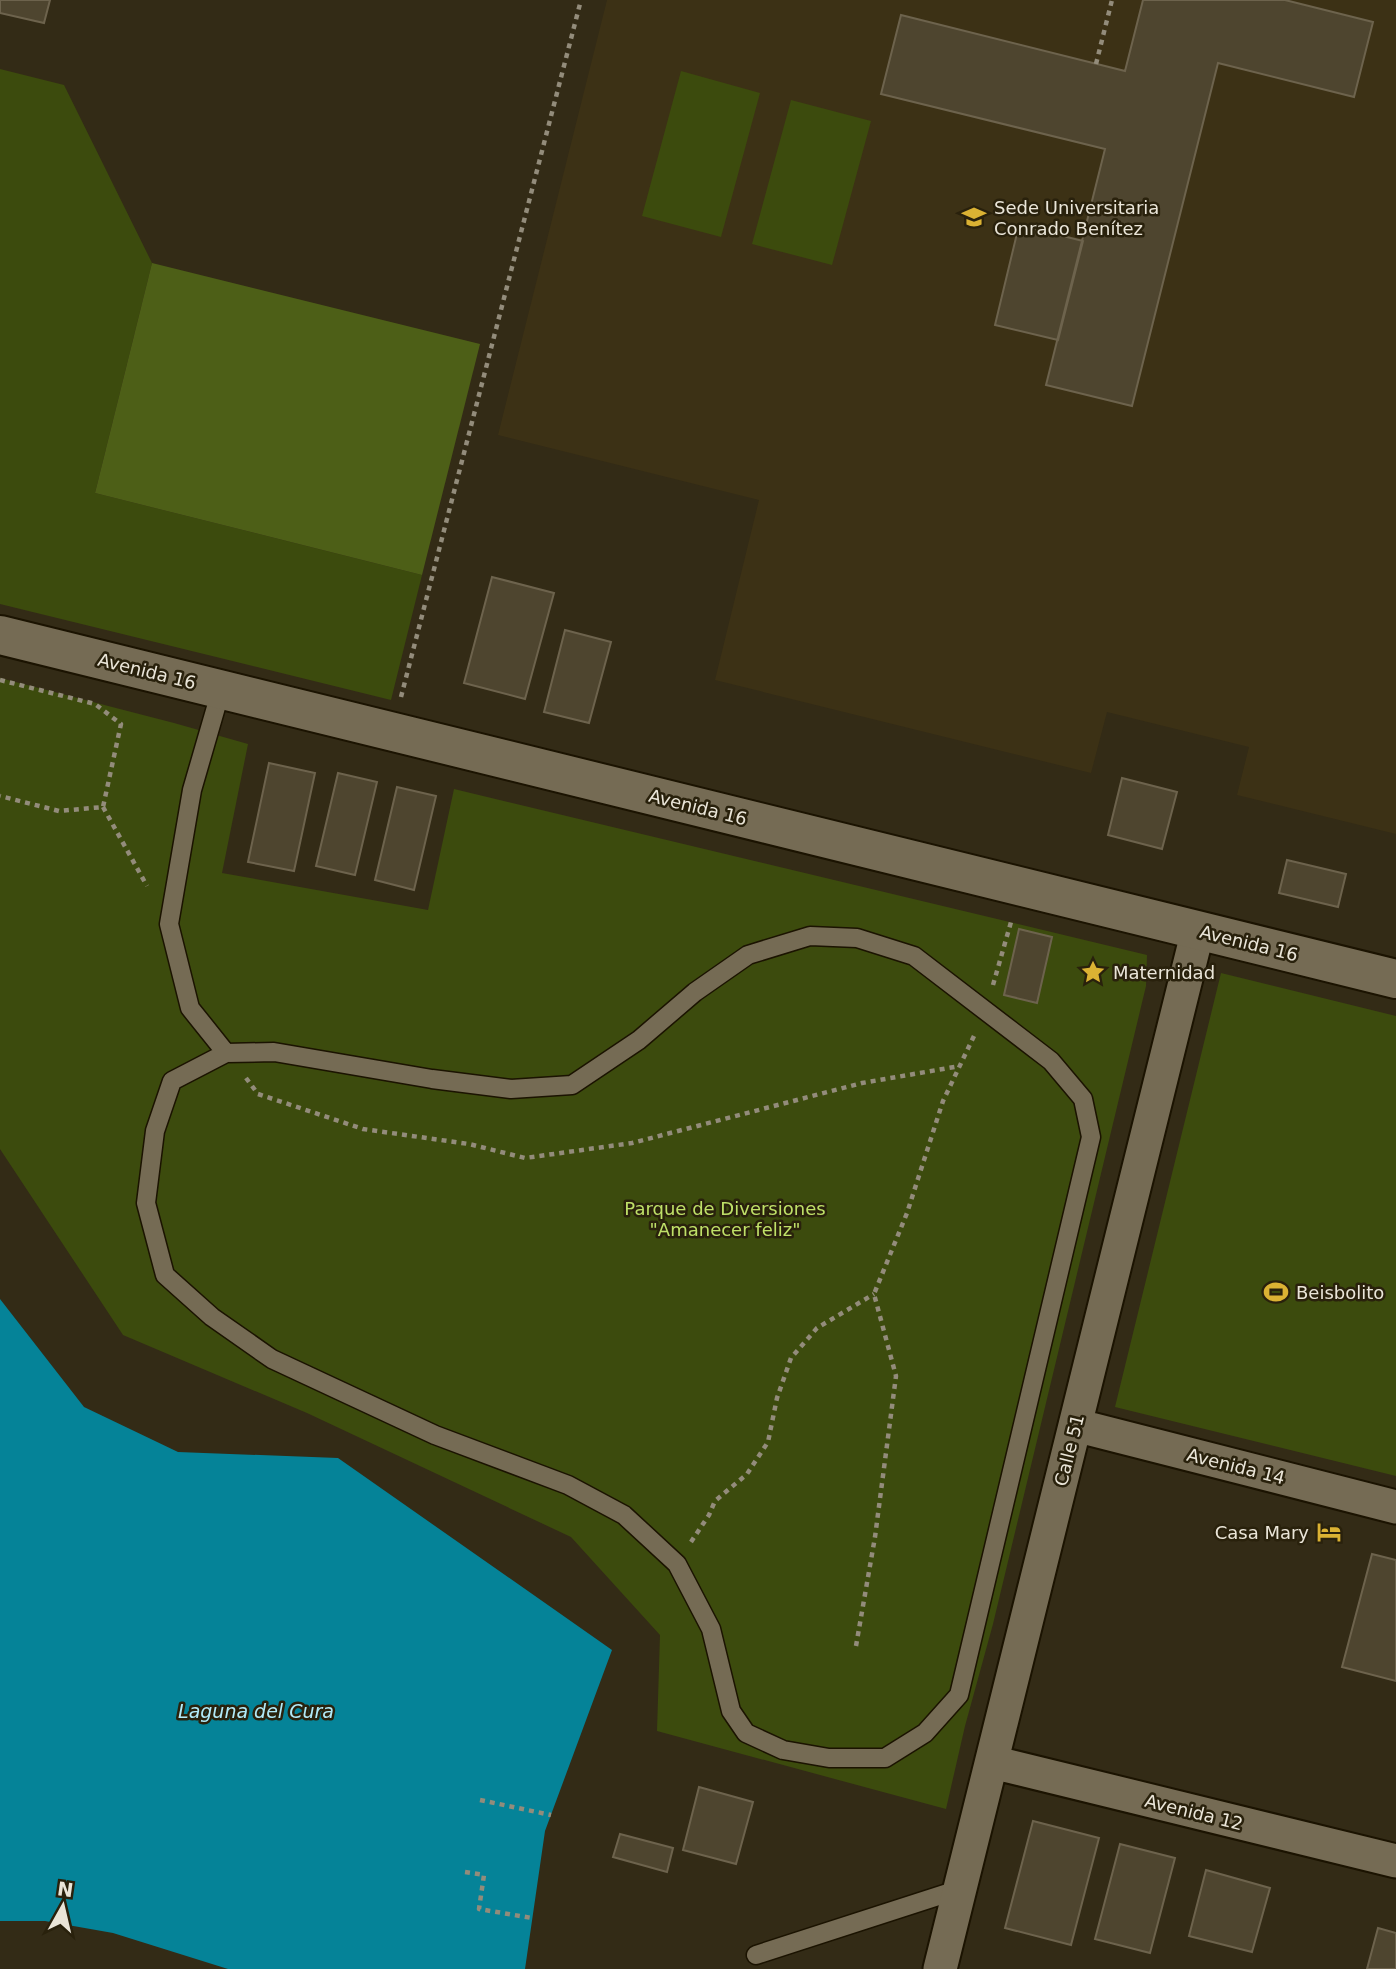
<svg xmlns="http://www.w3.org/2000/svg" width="1396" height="1969" font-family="'DejaVu Sans',sans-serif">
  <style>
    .built { fill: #3c3115 }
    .green { fill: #3c4b0d }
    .forest { fill: #4d5f17 }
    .water { fill: #058398 }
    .building { fill: #4e452f; stroke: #6d634d; stroke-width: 2 }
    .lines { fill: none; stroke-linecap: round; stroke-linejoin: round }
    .service-casing { stroke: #1b1301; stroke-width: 21 }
    .minor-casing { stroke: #1b1301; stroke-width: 37 }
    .tertiary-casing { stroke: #1b1301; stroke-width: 42 }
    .path { stroke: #938c7b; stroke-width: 4.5; stroke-dasharray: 5 5; stroke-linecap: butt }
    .service { stroke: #756b54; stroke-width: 18 }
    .minor { stroke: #756b54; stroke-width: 33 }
    .tertiary { stroke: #756b54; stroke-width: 38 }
    .labels { text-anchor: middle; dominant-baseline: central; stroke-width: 5; stroke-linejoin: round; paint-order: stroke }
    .poi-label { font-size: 18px; fill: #eae5d8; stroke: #29210c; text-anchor: start }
    .street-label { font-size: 18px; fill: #eae5d8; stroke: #29210c }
    .park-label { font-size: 18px; fill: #bfe068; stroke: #29210c }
    .water-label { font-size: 19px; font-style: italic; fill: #b1eaf8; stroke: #29210c }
  </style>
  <rect width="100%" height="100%" fill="#332b16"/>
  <path class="built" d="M607,0h789v834l-159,-39 12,-48 -142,-35 -16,61 -376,-93 44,-180 -261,-65z"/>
  <path class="green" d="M0,69l64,16 88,178 -57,230 327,82 -31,125 -391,-96z
    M681,71l79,22 -39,144 -79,-21z
    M791,100l80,21 -39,144 -80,-21z
    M0,678l174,45 74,21 -26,129 206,37 26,-121 693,166 -1,31 -153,638 -28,102 -19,83 -289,-78 3,-96 -89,-98 -264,-124 -184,-78 -123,-186z
    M1221,973l175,43v460l-281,-69z"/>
  <path class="forest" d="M152,263l328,81 -58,231 -327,-82z"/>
  <path class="water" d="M0,1299l84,108 94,45 160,6 274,192 -67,181 -20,138h-297l-115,-36 -68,-12h-45z"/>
  <path class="building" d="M0,0h50l-6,23 -44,-10z
    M1143,0h142l88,22 -19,75 -136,-34 -86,343 -86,-21 59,-236 -224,-55 20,-79 224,56z
    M1019,225l64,16 -25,99 -63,-15z
    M492,577l62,16 -29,106 -61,-16z
    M565,630l46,12 -22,81 -45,-11z
    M269,763l46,10 -21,98 -46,-9z
    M338,773l39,9 -22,93 -39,-9z
    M1122,778l55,14 -15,57 -54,-14z
    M397,787l39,9 -22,94 -39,-10z
    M1287,860l59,14 -8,33 -59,-14z
    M1019,929l33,8 -15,66 -33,-8z
    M1372,1554l24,6v121l-54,-14z
    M699,1787l54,15 -17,62 -53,-14z
    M1033,1821l66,17 -28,107 -66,-17z
    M620,1834l53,14 -6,24 -54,-15z
    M1120,1844l55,14 -25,95 -55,-14z
    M1206,1870l64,18 -18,64 -63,-16z
    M1378,1928l18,5v36h-29z"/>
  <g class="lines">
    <g class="service-casing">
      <path id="service" d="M221,690l-29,100 -23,134 21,84 36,45
        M810,936l47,2 57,18 137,105 32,38 8,38 -132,558 -34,38 -40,25h-56l-46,-8 -37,-17 -15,-22 -20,-82 -34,-65 -53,-49 -56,-30 -133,-50 -163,-76 -60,-42 -47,-42 -19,-72 9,-72 17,-50 54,-28 48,-1 158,27 79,10 61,-4 67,-45 56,-48 53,-37z
        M756,1955l204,-66"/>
    </g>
    <g class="minor-casing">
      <path id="minor" d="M1075,1425l321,82
        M992,1762l404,99
        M940,1969l258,-1039"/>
    </g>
    <g class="tertiary-casing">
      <path id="tertiary" d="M0,635l1396,344"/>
    </g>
    <path class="path" d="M1096,64l16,-64
      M0,680l95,24 26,20 -18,83 -44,4 -59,-15
      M401,697l180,-697
      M103,807l44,79
      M993,985l18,-63
      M246,1078l12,16 105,35 106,15 56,14 107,-15 230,-60 98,-17
      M691,1542l18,-27 6,-14 32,-27 21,-32 9,-44 14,-40 26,-30 57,-34
      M856,1646l19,-109 21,-161 -22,-82 33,-81 36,-112 31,-65
      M480,1800l71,15
      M465,1872l19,3 -5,34 53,9"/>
    <use href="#service" class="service"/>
    <use href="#minor" class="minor"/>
    <use href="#tertiary" class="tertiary"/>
  </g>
  <defs>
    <g id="university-bare" transform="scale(1.89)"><path d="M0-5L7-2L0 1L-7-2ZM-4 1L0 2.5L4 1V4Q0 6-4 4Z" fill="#dbb233" stroke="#29210c" stroke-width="2.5" paint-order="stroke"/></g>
    <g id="sight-bare" transform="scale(1.89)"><path d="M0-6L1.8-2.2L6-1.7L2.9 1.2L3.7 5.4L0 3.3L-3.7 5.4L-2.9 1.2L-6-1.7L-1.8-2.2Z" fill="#dbb233" stroke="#29210c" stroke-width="2.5" paint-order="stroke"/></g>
    <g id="stadium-bare" transform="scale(1.89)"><path d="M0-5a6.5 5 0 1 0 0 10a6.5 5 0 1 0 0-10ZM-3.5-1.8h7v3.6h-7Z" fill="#dbb233" stroke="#29210c" stroke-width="2.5" paint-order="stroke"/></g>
    <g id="hotel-bare" transform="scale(1.89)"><path d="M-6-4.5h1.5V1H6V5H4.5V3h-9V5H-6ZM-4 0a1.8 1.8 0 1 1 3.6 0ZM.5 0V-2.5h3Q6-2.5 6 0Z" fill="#dbb233" stroke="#29210c" stroke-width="2.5" paint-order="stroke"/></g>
  </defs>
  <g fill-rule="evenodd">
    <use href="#university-bare" x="974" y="217"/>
    <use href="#sight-bare" x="1093" y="972"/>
    <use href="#stadium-bare" x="1276" y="1292"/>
    <use href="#hotel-bare" x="1329" y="1532"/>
  </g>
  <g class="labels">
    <g class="poi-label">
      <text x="994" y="207">Sede Universitaria<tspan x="994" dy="21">Conrado Benítez</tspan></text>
      <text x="1113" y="972">Maternidad</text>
      <text x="1296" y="1292">Beisbolito</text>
      <text x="1309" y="1532" text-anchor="end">Casa Mary</text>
    </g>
    <g class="street-label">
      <text transform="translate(147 671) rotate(14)">Avenida 16</text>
      <text transform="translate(698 807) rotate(14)">Avenida 16</text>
      <text transform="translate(1249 943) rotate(14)">Avenida 16</text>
      <text transform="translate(1069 1450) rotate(-76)">Calle 51</text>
      <text transform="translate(1236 1466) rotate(14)">Avenida 14</text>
      <text transform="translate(1194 1812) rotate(14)">Avenida 12</text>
    </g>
    <g class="park-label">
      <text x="725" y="1208">Parque de Diversiones<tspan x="725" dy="21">"Amanecer feliz"</tspan></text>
    </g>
    <g class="water-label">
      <text x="256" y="1711">Laguna del Cura</text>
    </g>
  </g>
  <g transform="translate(63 1906) rotate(8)" stroke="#29210c" stroke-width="5" paint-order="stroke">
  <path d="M0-5L12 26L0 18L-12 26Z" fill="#eae5d8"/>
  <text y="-10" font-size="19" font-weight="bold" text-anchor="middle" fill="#eae5d8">N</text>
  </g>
</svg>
